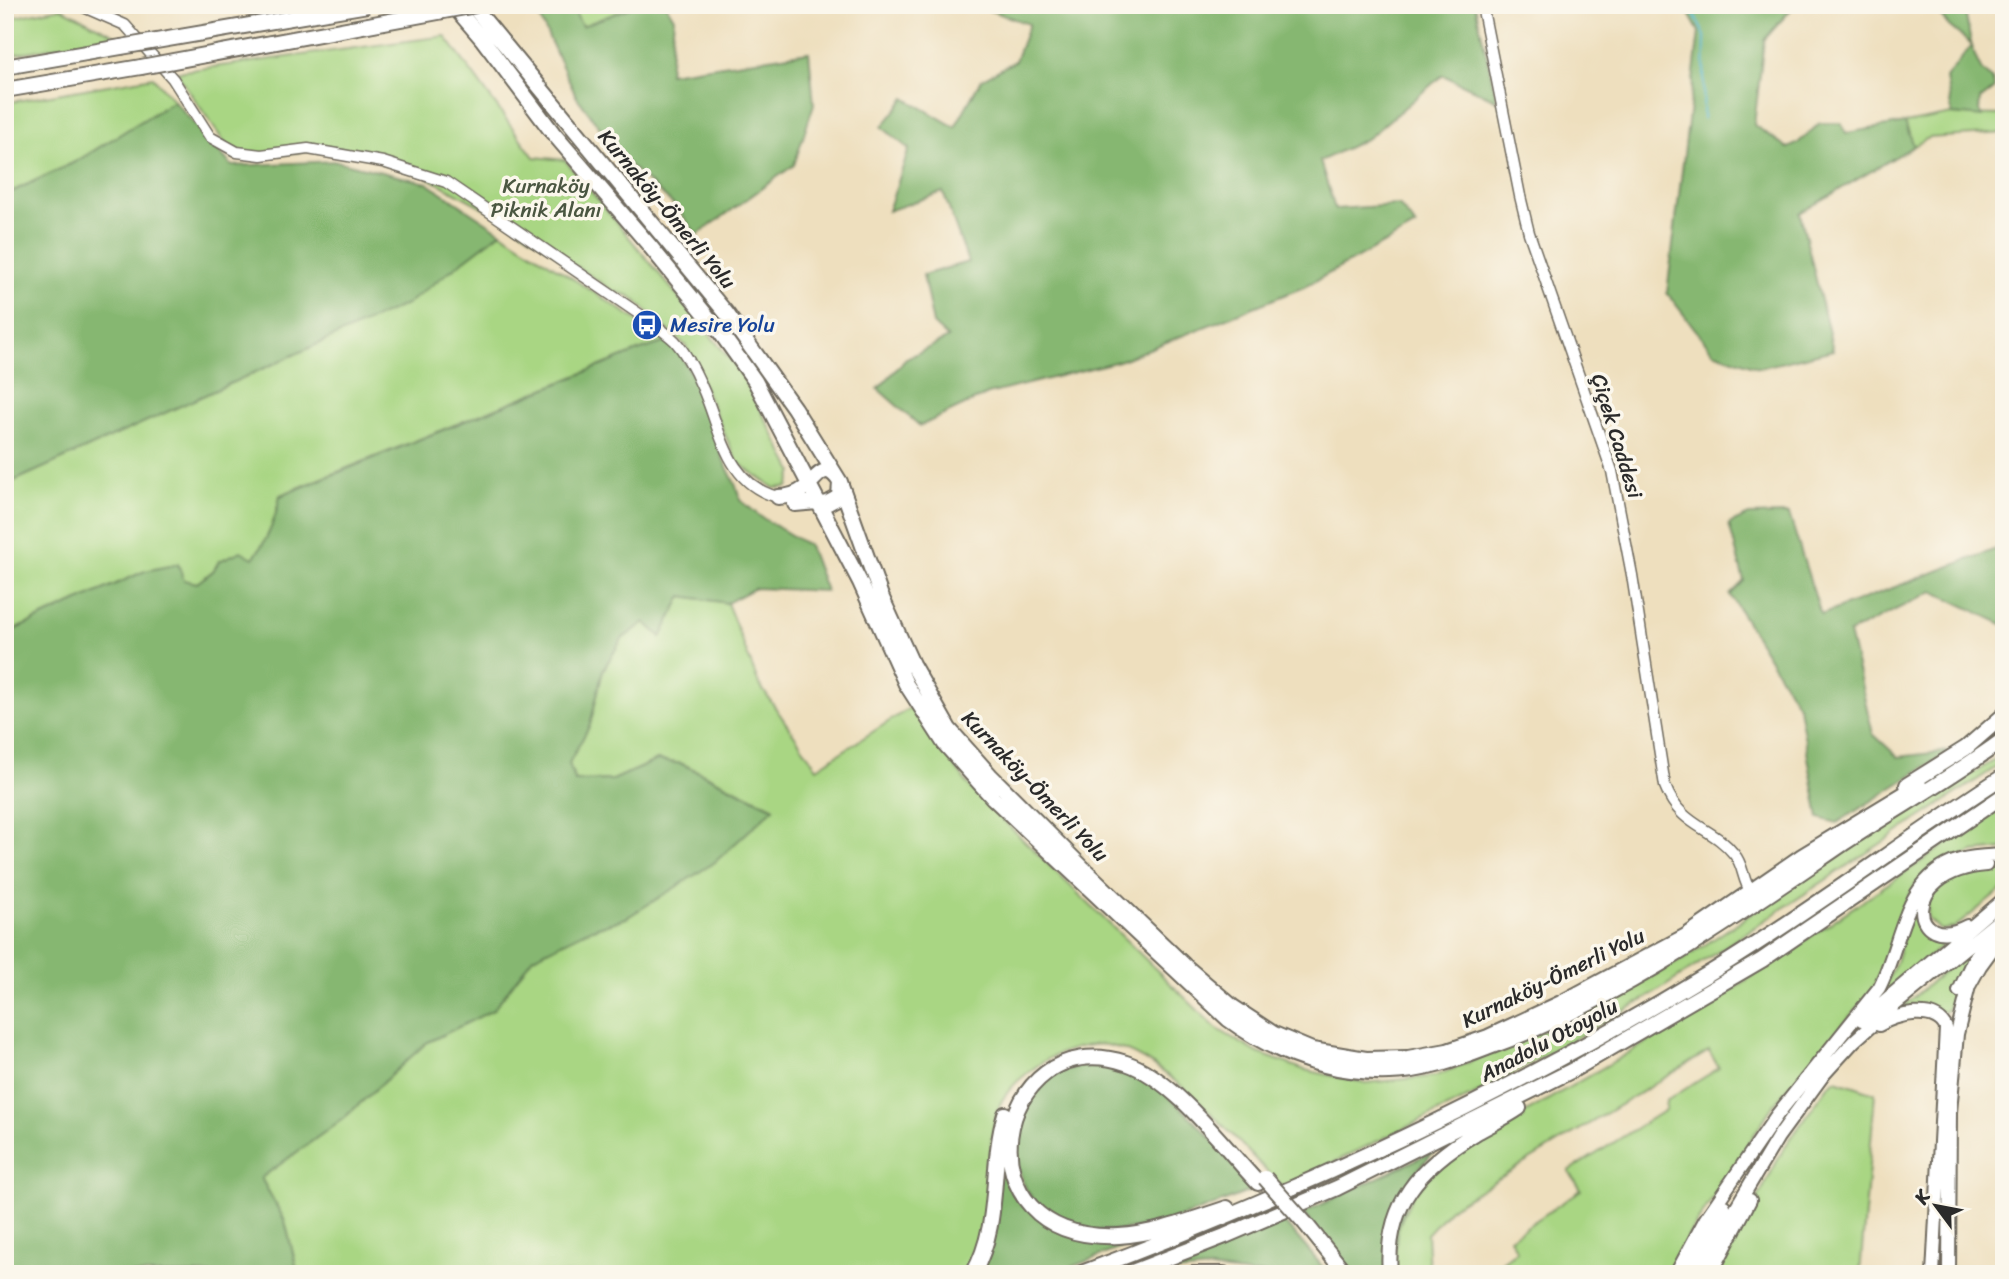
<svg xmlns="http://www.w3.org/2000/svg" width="2009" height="1279" font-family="Sriracha,sans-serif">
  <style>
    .green { fill: #a9d683; stroke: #6a8057; stroke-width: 2 }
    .forest { fill: #86b771; stroke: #58714e; stroke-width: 2 }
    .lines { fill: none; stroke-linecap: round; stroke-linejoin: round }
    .stream { stroke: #4fb4ce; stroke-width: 2 }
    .minor-casing { stroke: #6f6a5e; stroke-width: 13 }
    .major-casing { stroke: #6f6a5e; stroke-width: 16 }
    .highway-casing { stroke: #6f6a5e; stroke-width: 18 }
    .minor { stroke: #fff; stroke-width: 10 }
    .major { stroke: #fff; stroke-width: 12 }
    .highway { stroke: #fff; stroke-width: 14 }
    .highway-bridge-casing { stroke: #6f6a5e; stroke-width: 18; stroke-linecap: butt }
    .highway-bridge { stroke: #fff; stroke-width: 14 }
    .labels { text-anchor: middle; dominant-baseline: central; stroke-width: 7; stroke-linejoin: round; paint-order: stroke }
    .park-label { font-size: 21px; fill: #4a5641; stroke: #fbf7ec }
    .street-label { font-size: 21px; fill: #2b2b2b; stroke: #fbf7ec }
    .transit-label { font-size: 21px; fill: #164399; stroke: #fbf7ec; text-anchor: start }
  </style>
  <rect width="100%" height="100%" fill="#fbf7ec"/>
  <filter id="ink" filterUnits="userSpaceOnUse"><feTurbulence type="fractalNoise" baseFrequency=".0143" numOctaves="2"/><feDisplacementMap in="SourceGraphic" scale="14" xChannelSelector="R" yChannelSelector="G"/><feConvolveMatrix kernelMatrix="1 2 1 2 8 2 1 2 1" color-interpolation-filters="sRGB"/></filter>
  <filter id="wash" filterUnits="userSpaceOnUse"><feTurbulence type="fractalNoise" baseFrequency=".00686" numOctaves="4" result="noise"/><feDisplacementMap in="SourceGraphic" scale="28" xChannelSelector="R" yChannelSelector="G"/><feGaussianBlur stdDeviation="1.57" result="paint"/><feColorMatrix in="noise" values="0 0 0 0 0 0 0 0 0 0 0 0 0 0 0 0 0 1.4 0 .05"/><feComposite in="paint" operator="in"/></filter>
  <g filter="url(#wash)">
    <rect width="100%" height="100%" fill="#eedfbe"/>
    <path class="green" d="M571,5h66l-56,22z
      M61,8l56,28 -112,20v-37z
      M445,36l89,121 31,3 175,211 53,100 -5,16 -14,1 -37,-26 -51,-116 -56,-50 -15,-4 -114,-75 -91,-49 -69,-20 -82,8 -28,-4 -55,-80z
      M153,77l21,24 -97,60 -72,34v-92z
      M1952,114l52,1v18l-76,5 -14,8 -9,-23z
      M501,232l168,109 -31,10 -358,144 -5,27 -9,21 -13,15 -40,13 -16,12 -52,-12 -140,63v-149l401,-181z
      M682,596l45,7 32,81 58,84 94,-61 62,84 243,237 42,25 47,17 61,13 70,-7 146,-61 105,-58 182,-123 135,-79v7l-352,233 -170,96 -200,96c-44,-44 -114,-131 -175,-142 -19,-3 -51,8 -66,18 -17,12 -35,25 -43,46 -12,34 -5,70 -10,105 -3,22 -12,40 -22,60h-668l-13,-53 -24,-43 83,-60 82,-75 67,-33 40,-53 53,-26 40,-13 147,-111 -90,-43 -26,-4 -44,20 -38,1 -7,-17 22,-39 13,-55 19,-31 23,-17 16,14z
      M2004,805v44l-30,3 -39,15 -19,17 -14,24 -15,50 -16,34 -97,112 -84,129 -21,41h-159l-12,-9 19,-14 -7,-13 71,-48 -12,-19 96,-61 1,-9 53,-33 -10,-17 -257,156 -25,27 2,40h-35l3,-45 15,-33 33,-37 256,-148z
      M2004,869v19l-50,40 -14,2 -12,-12c0,-5 -1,-12 0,-17 7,-25 55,-31 76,-32z
      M1917,900c3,32 3,29 31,41l-68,56 16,-35 14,-50z
      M1965,953l3,4 -12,21 -8,31 -4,3 -22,-3 -20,1 -1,-2z
      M1836,1080l39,13 -15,181h-142l66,-126 44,-62z"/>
    <path class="forest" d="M554,5h17l11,21 55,-21h29l8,13 -5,55 140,-21 5,52 -20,61 -97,70 -20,-27 -53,-48 -48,-64 -40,-86z
      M974,5h501l22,96 -54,-26 -75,63 -48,23 15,48 64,-4 17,21 -112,61 -185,74 -131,33 -68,32 -42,-37 28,-30 42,-21 -15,-14 -10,-49 45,-13 -25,-70 -55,19 21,-62 -27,-22 23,-29 50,29 26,-47 34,-19 14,-37z
      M1684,5h111l-31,35 -10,85 34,23 9,-4 23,-21h21l5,10 59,-10 9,23 -114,67 33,137 -74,18 -46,-16 -46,-59 32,-261z
      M1931,5h33c4,20 6,44 16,62 4,10 15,9 14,22l-14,11 -1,11 4,6 -31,-3 -6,-36 26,-33 -23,-19z
      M174,101l58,65 104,-5 91,22 74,49 -94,72 -402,181v-290l72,-34z
      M669,341c28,29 37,76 52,113 6,16 16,28 19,46l21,17 48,29 17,45 -71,-3 -28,15 -45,-7 -21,41 -16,-15 -23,17 -19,31 -13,55 -21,38 6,18 38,-1 44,-20 25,4 92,44 -59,54 -42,27 -47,29 -40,13 -53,26 -40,53 -67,33 -82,75 -83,60 24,43 13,53h-293v-640l140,-63 33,-7 6,16 13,3 16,-12 6,-10 22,-10 12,7c16,-20 22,-38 27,-62l358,-145z
      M1789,514l32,101 183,-69v79l-71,-34 -84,42 24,101 25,23 52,-6 -113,72 -18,-5 -20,-111 -69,-112 14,-14 -15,-57 20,-9z
      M1092,1064c10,2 22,2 32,5 43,13 102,86 132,120 -54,20 -113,49 -171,40 -93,-14 -94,-155 7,-165z
      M1003,1146l6,29 47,53 96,8 -99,38h-76z
      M1434,1151l-22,26 -26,97h-34l-49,-61z
      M1284,1222l45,52h-78l-41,-5 -59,5z"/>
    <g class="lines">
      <path class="stream" d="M1689,5l16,31 -2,83"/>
    </g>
  </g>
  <g filter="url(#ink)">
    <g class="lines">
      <g class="minor-casing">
        <path id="minor" d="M79,5l46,20 48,54 37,58 27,15 24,3 47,-6 75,13 63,20 199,136c10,7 21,14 30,23 10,11 21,32 27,46 19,41 23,97 76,110
          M1482,5l38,191 9,37 83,238 20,104 33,211c16,42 46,39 69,68 10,11 8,26 17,38"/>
      </g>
      <g class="major-casing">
        <path id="major" d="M1967,926c-57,30 -69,-54 19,-61
          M1959,991l16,-35 19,-24
          M1862,1020l142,-121
          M1879,1025c17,-11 57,-20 67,3l-13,246
          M1676,1274l29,-54 72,-105 102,-127c23,-44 24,-112 81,-128 14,-4 30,-4 44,-5
          M1688,1274l12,-27 24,-41
          M1700,1274l19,-38 59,-99 46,-63 30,-33 37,-33 113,-92
          M1711,1274l39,-74
          M1949,1274l1,-162 7,-78 12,-48 11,-20 24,-33"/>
      </g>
      <g class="highway-casing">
        <path id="highway" d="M453,5l30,35 70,93 96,112 71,87 35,49 105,201 46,102 38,59 49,55 235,221c48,35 102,55 162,53 35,-1 66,-12 97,-24 131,-47 244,-128 357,-205 53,-35 109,-66 160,-104
          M472,5l255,309 67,94 46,74 41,114 31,68 37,65 41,46 93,93 101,97 49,42 41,27 38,16 54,9 42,-1 39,-7 41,-14 73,-34 125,-67 116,-80 117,-71
          M5,67l116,-20
          M5,90l136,-23
          M778,497c10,0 18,-2 27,-9 11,-8 19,-30 35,-6l-1,15 -13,7 -9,-2 -22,2
          M1907,785l59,-37 38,-33
          M1227,1208c-34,11 -71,26 -108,28 -167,8 -125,-216 7,-173 48,16 97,83 132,120
          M1305,1223l41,51
          M973,1274c29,-52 16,-105 32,-160
          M1079,1274c220,-82 433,-181 634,-303 100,-61 193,-132 291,-195
          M1127,1274l98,-38 112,-48 236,-118 189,-110 242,-165
          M1192,1274h32
          M1390,1274c-6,-70 31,-108 87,-142 14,-8 29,-15 42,-24"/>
      </g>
      <use href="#minor" class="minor"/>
      <use href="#major" class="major"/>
      <use href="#highway" class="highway"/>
      <g class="highway-bridge-casing">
        <path id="highway-bridge" d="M121,47l247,-42
          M141,67l335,-62
          M1265,1178l40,45"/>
      </g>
      <use href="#highway-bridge" class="highway-bridge"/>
    </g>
  </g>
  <defs>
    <g id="bus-disc" transform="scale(1.575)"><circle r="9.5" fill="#1a4fb4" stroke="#fbf7ec"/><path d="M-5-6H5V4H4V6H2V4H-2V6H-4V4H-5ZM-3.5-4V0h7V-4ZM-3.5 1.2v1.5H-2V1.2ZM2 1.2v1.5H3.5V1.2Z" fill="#fff"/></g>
  </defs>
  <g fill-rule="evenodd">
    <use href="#bus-disc" x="647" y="325"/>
  </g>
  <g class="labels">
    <g class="park-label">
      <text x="546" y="186">Kurnaköy<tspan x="546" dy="24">Piknik Alanı</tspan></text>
    </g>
    <g class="street-label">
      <text transform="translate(667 209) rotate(50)">Kurnaköy-Ömerli Yolu</text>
      <text transform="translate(1617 436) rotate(73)">Çiçek Caddesi</text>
      <text transform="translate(1035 786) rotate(46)">Kurnaköy-Ömerli Yolu</text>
      <text transform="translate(1553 978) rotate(-26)">Kurnaköy-Ömerli Yolu</text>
      <text transform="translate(1549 1040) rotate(-28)">Anadolu Otoyolu</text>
    </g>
    <g class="transit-label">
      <text x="670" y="325">Mesire Yolu</text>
    </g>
  </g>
  <rect width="2009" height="1279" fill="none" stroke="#fbf7ec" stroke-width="28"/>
  <g transform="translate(1936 1206) rotate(302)" stroke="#fbf7ec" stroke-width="5" paint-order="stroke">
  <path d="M0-5L12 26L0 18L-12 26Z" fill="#2b2b2b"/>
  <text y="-10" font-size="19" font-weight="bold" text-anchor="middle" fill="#2b2b2b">K</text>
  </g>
</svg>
